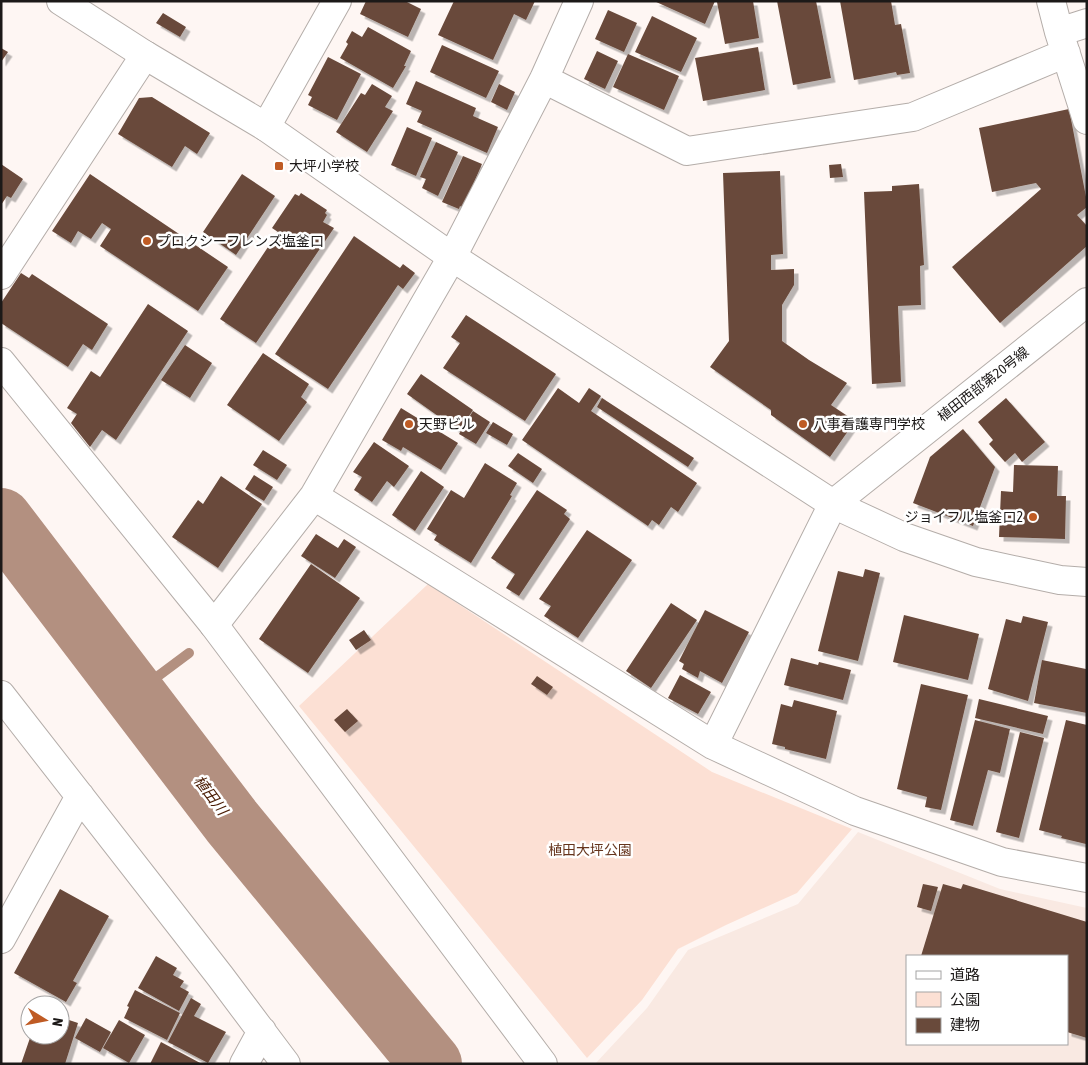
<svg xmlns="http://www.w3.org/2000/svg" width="1088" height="1065" font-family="'Asap Condensed','Noto Sans JP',sans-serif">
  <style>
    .built { fill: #f9e9e2; fill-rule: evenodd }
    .green { fill: #fce0d4 }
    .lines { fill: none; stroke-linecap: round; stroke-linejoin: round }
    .stream { stroke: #b39080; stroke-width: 10 }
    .river { stroke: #b39080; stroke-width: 62 }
    .building { fill: #694a3b; filter: url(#shadow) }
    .minor-casing { stroke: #b4ada9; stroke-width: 30 }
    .tertiary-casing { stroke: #b4ada9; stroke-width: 30 }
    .minor { stroke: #fff; stroke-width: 28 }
    .tertiary { stroke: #fff; stroke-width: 28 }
    .poi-dot { fill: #bf5b24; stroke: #fff; stroke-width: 2 }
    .labels { text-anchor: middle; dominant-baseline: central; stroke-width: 5; stroke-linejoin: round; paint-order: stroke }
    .poi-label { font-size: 14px; fill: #1c1918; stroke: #fff; text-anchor: start }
    .street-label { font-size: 14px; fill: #1c1918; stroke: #fff }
    .park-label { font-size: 14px; fill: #65341c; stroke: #fff }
    .water-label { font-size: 15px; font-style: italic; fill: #481a01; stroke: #fff }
  </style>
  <defs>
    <filter id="shadow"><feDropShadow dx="4.5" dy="4.5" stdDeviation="0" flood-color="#0004"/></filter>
  </defs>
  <rect width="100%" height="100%" fill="#fef6f3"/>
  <path class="built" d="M858,832l142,57 87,19v156h-492l52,-56 41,-58 110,-46zM907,956h160v88h-160z"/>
  <path class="green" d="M428,584l284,188 140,57 -55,64 -71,32 -48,24 -36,51 -55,58 -288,-352z"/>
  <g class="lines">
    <path class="stream" d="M134,694l55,-41"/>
    <path class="river" d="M1,519l231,303 199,242"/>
  </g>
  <path class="building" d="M366,1h39l16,8 -13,28 -48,-23z
    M454,1h81l-9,19 -12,-6 -21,46 -55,-25z
    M654,1h61l-10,23z
    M722,1h31l6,37 -34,6 -8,-42z
    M777,1h39l15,77 -38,7z
    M840,1h51l4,24 6,-1 9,49 -13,2 -1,-3 -42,8z
    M608,10l29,13 -13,29 -29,-13z
    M163,13l23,14 -6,10 -24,-14z
    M652,16l45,22 -16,34 -46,-20z
    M368,27l43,24 -7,15h2l-13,22 -53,-30 8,-14 -2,-2 6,-11 10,6z
    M442,45l57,26 -13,27 -56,-26z
    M758,47l7,43 -62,11 -8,-43z
    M1,48l7,4 -7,10z
    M597,51l21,10 -13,28 -21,-10z
    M628,54l51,22 -15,34 -51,-23z
    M328,57l33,17 -24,46 -29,-15 4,-8 -4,-2z
    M416,81l60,27 -3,8 25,11 -11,26 -70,-31 5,-11 -16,-7z
    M372,84l20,12 -7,11 8,4 -26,41 -31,-20 25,-39 4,2z
    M499,84l16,8 -8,18 -16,-8z
    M152,97l58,36 -13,21 -12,-8 -13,21 -54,-33 21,-36z
    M1069,109l18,93v5l-10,8 10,11v20l-87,77 -48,-56 89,-78 -5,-6 -44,9 -13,-64z
    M407,127l25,11 -16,38 -25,-11z
    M436,142l22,10 -20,44 -16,-8 4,-9 -6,-2z
    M463,156l19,8 -19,44 -3,-2 -1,3 -17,-7z
    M1,164l22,15 -12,19 -4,-2 -6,9z
    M841,164l2,13 -13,1 -1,-13z
    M780,171l3,83 -12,1v15l23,-1v16l-12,20v36l27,19 38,23 -16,22 24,16 -25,36 -59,-42v-5l-61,-43 19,-26 -6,-168z
    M90,174l138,93 -30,44 -98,-65 11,-17 -9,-6 -11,16 -13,-8 -7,12 -19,-12z
    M242,174l33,22 -39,59 -33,-23z
    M919,184l5,81 -4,1 1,39 -23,1 3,76 -29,2 -8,-192 28,-1v-5z
    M301,193l26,17 -2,3 2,2 -4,7 11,6 -78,115 -36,-24 58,-87 -6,-4 23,-34 4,2z
    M354,236l46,32 3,-4 12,9 -12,16 -5,-4 -70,104 -53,-35z
    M21,273l8,5 3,-4 76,50 -16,26 -9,-6 -15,23 -67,-44v-20z
    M148,304l40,27 -72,109 -14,-10 -12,17 -19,-24 6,-9 -10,-6 24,-37 9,6z
    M466,315l90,59 -31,47 -82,-53 17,-25 -9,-6z
    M185,345l27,18 -22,35 -29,-18z
    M263,353l46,31 -8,13 6,5 -28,39 -52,-36z
    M421,374l52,36 -14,21 -52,-37z
    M558,388l21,15 10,-15 12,8 -10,15 106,72 -19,29 -7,-5 -12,18 -7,-5 -4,6 -126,-86z
    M602,398l92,60 -6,9 -91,-60z
    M1006,398l39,44 -23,20 -7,-9 -10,9 -16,-18 4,-4 -15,-18z
    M401,408l57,35 -17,27 -38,-23 -2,4 -19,-11z
    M473,411l17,11 -14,22 -17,-10z
    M493,422l20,12 -6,11 -21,-12z
    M963,429l32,38 -22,59 -60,-23 17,-46z
    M374,442l35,24 -15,21 -7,-6 -15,21 -18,-12 8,-13 -9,-5z
    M263,450l24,15 -10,15 -24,-15z
    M518,453l24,16 -9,14 -25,-17z
    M485,463l32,20 -7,12 2,1 -41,67 -37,-23 3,-5 -10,-6 24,-39 13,8z
    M1014,465l44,1 -1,30h9l-1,43 -66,-2 2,-46 12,1z
    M421,471l23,16 -29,44 -23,-16z
    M254,475l19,12 -9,14 -19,-12z
    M221,476l41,28 -44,64 -46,-31 26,-37 5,4z
    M537,490l30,20 -3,4 6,5 -51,77 -13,-8 9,-14 -24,-16z
    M587,530l45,30 -54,78 -34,-22 7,-10 -12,-7z
    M316,534l22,14 6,-9 12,8 -21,31 -34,-22z
    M311,564l49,34 -52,75 -49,-34z
    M865,569l15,4 -22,88 -40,-10 20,-80 25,6z
    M671,603l26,17 -46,68 -25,-17z
    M705,610l44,22 -27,51 -22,-12 -2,7 -16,-9 2,-5 -5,-3z
    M904,615l75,19 -11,46 -75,-18z
    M1023,616l25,6 -20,79 -40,-12 18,-70 15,4z
    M364,630l7,10 -15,10 -7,-10z
    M791,658l27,7 1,-3 32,8 -8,30 -59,-15z
    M1042,660l44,9 1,44 -53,-10z
    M680,675l31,17 -13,22 -30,-16z
    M537,676l16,11 -6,8 -16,-11z
    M921,684l47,11 -27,115 -16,-3 2,-10 -30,-8z
    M979,699l69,17 -5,18 -68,-16z
    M794,700l43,11 -11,48 -41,-10v-2l-13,-3 9,-40 11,3z
    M347,709l11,12 -13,11 -11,-12z
    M975,720l35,9 -10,44 -12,-3 -15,56 -23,-6z
    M1066,720l21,5 -1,119 -25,-6 1,-2 -23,-6z
    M1020,732l24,6 -25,100 -23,-6z
    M923,884l15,3 -7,24 -14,-4z
    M943,884l18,5 2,-5 124,38v116l-20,-6v-76h-146z
    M60,889l49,27 -36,65 4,2 -11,19 -52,-29z
    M156,956l21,12 -4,7 11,6 -4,6 9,5 -10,19 -41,-23z
    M135,990l45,23 -13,27 -43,-22 5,-11 -2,-1z
    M191,998l10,6 -7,12 32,16 -18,31 -40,-21z
    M60,1017l18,6 -13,41h-44l10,-29h29z
    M86,1018l25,14 -11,20 -25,-14z
    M119,1020l26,15 -16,28 -26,-15z
    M161,1042l41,22h-52z"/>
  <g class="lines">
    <g class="minor-casing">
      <path id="minor" d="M1051,1l8,31 28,88
        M1059,32l28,-9
        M544,79l143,72 226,-34 153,-64
        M266,127l71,-126
        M1,275l144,-220
        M314,496l399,249 142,66 147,51 85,16
        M214,625l100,-129 138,-239 92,-178 35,-78
        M1,695l219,281 66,88
        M713,745l120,-241 254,-202
        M1,939l79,-143
        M244,1064l18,-33"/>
    </g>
    <g class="tertiary-casing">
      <path id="tertiary" d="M61,1l84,54 121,72 186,130 381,247 71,33 72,25 84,18 27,2
        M1,362l213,263 329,439"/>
    </g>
    <use href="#minor" class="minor"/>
    <use href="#tertiary" class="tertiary"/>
  </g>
  <g class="poi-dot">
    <rect x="274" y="161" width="10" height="10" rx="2.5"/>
    <circle cx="147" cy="241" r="5"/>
    <circle cx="409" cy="424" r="5"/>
    <circle cx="803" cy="424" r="5"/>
    <circle cx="1033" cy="517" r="5"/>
  </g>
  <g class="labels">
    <g class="poi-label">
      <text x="289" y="166">大坪小学校</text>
      <text x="157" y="241">プロクシーフレンズ塩釜口</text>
      <text x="419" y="424">天野ビル</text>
      <text x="813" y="424">八事看護専門学校</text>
      <text x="1023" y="517" text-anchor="end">ジョイフル塩釜口2</text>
    </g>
    <g class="street-label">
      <text transform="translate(983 384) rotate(-38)">植田西部第20号線</text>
    </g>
    <g class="park-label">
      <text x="590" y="850">植田大坪公園</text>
    </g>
    <g class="water-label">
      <text transform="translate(211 795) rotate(53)">植田川</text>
    </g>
  </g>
  <rect width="1088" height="1065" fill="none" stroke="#1c1918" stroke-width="5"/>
  <rect x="906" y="955" width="162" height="90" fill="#ffffff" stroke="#a4a3a3"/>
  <rect x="916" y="971" width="25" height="8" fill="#ffffff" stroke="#a4a3a3"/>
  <text x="950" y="980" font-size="15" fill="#1c1918">道路</text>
  <rect x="916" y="992" width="25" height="15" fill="#fce0d4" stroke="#a4a3a3"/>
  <text x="950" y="1005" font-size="15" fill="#1c1918">公園</text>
  <rect x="916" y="1018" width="25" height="15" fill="#694a3b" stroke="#a4a3a3"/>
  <text x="950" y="1030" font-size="15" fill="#1c1918">建物</text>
  <g transform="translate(45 1020) rotate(100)"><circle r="24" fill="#ffffff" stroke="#a4a3a3"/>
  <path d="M0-4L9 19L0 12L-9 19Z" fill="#bf5b24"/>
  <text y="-8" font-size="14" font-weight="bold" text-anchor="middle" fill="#1c1918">N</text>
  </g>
</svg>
